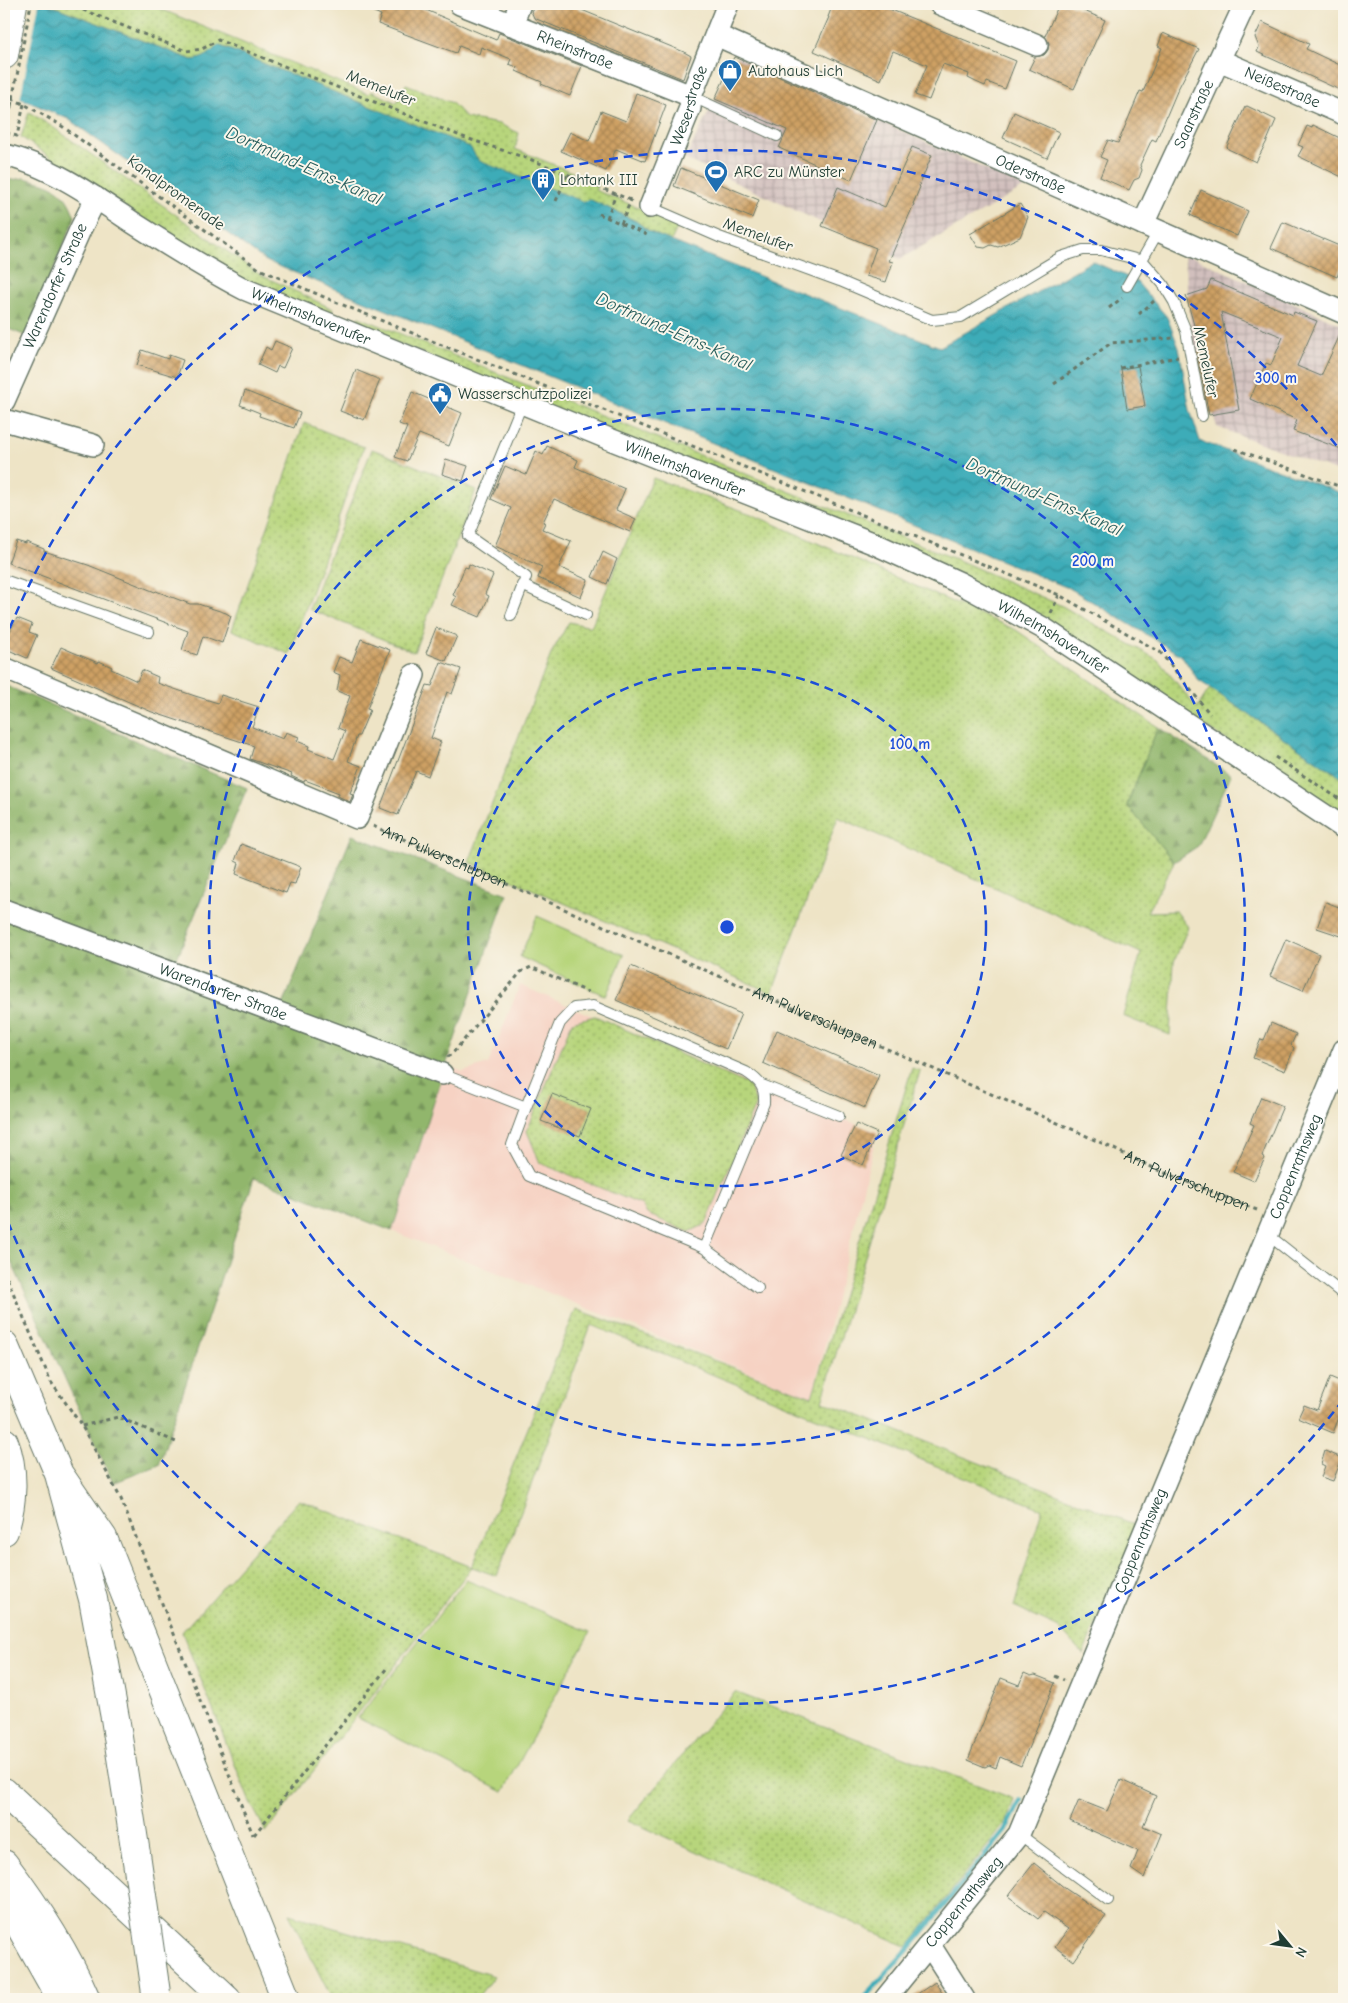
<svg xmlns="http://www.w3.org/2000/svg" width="1348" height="2003" font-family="'Comic Neue',sans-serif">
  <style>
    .built { fill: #f6d2c3 }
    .industrial { fill: url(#industrial-grid) }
    .grass { fill: url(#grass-dots); stroke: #6b8958 }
    .forest { fill: url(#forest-firs); stroke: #587a50 }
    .garden { fill: #b7d57c; stroke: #6b8958 }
    .water { fill: url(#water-waves); stroke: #2e7476 }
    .pier { fill: #eee4c6 }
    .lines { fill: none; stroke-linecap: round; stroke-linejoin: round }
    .stream { stroke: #3cacb8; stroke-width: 5 }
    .building { fill: url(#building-cross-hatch) }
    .service-casing { stroke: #677767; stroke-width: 12 }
    .minor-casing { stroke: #677767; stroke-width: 24 }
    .secondary-casing { stroke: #677767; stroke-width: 30 }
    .trunk-casing { stroke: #677767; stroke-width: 30 }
    .path { stroke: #677767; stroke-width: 3; stroke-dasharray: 4 4; stroke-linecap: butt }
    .service { stroke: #fff; stroke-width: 10 }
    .minor { stroke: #fff; stroke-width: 21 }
    .secondary { stroke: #fff; stroke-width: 28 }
    .trunk { stroke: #fff; stroke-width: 28 }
    .trunk-bridge-casing { stroke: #677767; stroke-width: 30; stroke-linecap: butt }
    .path-bridge { stroke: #677767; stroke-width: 3; stroke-dasharray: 4 4; stroke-linecap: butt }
    .trunk-bridge { stroke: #fff; stroke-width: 28 }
    .ring { fill: none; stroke: #1d4ed8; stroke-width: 2.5; stroke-dasharray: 9 6 }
    .labels { text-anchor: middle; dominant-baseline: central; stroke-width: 4; stroke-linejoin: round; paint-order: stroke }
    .street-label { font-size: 16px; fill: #1f3d34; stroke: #fbf7ec }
    .poi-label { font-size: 16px; fill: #1f3d34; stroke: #fbf7ec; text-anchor: start }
    .water-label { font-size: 18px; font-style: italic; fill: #285e5c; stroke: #fbf7ec }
    .centre { fill: #1d4ed8; stroke: #fbf7ec; stroke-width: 2.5 }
    .ring-label { font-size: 15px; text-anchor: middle; font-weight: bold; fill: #1d4ed8; stroke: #fbf7ec; stroke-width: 4; stroke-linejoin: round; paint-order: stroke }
  </style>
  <defs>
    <pattern id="industrial-grid" width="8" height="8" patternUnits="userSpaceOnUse" patternTransform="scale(1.25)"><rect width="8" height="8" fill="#d1bfbd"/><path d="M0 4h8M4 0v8" fill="none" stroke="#a99c9a"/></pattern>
    <pattern id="grass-dots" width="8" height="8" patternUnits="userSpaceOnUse" patternTransform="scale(1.25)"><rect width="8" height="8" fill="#b7d57c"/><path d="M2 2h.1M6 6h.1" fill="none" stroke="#94ae66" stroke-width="1.8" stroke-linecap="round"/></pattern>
    <pattern id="forest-firs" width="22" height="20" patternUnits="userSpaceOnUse" patternTransform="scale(1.25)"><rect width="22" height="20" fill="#91b66c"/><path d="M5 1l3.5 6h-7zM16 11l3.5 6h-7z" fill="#76955a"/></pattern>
    <pattern id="water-waves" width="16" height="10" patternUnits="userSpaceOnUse" patternTransform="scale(1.25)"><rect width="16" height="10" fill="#3cacb8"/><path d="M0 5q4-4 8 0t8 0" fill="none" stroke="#328d96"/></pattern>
    <pattern id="building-cross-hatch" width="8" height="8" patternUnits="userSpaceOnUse" patternTransform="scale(1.25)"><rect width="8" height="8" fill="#cea063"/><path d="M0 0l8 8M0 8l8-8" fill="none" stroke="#a78452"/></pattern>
  </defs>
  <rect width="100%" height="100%" fill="#fbf7ec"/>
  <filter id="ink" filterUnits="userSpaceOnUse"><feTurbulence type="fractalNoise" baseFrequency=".02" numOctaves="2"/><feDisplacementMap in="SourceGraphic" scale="10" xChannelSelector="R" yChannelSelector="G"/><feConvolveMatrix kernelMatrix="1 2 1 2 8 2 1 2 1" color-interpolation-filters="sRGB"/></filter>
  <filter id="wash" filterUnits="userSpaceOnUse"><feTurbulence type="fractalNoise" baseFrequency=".0096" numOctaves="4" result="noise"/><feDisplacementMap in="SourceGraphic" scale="20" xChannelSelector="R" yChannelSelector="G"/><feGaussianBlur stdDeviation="1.12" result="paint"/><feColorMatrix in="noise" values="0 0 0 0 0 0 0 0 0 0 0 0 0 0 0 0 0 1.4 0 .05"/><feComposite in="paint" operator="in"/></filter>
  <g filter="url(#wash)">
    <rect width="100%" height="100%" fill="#eee4c6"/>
    <path class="built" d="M520,985l198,85 159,62 -65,265 -420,-166 41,-135 12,-31 18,7 25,-8z"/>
    <path class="industrial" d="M737,56l288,131 -125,72 -215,-100z
      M1184,253l160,73v148l-127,-47 -25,-89z"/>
    <path class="grass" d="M48,4h100l220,90 3,-3 26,12 9,-19 46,19 14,15 33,6 20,9 -4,16 84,34 -4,7 84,34 -8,17 -21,-9 -14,-11 -47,-22 -5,3 -105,-41 -9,-14 -252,-102c-8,9 -14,14 -26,15z
      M29,112l28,18 202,144 74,35 -2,7 -85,-31 -143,-92 -82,-56z
      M359,317l604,245 99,44 96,54 39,48 13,-20 134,91v39l-293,-194 -697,-300z
      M304,423l60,24 -75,207 -57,-24z
      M372,449l104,41 -62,162 -105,-43z
      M653,478l98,36 265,116 142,97 -31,78 47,57 -27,50 29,-1 12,16 -14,35 -4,73 -47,-19 18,-63 -303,-136 -66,176 -303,-131 83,-210 17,-30 22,5z
      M595,1016l154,69 7,18 -50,121 -17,8 -42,-18 -5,-9 -102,-42 -13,-32 45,-109z
      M912,1068l8,3 -98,330 309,122 5,10 -53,121 -24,-26 -45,-21 28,-98 -451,-184 -94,251 -25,-9 -206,265 -17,-32 -67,-168 117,-132 173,67 104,-258 236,88z
      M735,1692l279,107 -7,22 -100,126 -279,-127z
      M289,1914l205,62 -18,23h-144z"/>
    <path class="forest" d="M24,178c29,7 40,9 51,39l-49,119 -22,-9v-139l1,-7z
      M4,685l243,103 -72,175 108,42 69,-170 155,59 -56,156 -59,181 -138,-53 -95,287 -46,18 -109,-237z
      M1158,727l73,48 -33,71 -24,16 -47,-57z"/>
    <path class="garden" d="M537,916l87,39 -18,41 -86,-39z
      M466,1580l124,52 -87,160 -145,-74z"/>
    <path class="water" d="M4,4h44l144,56c12,-1 18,-6 26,-15l252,102 9,14 105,41 5,-3 47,22 14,11 21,9 269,106 152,-86 44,20 31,36 12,31 11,62 10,31 144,53v285l-146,-99 -16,-24 -111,-67 -805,-328 -198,-142 -64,-28z"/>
    <path class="pier" d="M4,4h35l-19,96 -16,-6z"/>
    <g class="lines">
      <path class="stream" d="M863,1999l48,-53 94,-115 16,-31"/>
    </g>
    <g id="blocks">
      <path class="building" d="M355,4h57l84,36 3,-7 83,33 -12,30 -29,-12 1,-2 -26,-11 1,-4 -8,-3 2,-5 -30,-12 -2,7 -20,-8 -3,7 -78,-29 3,-9z
        M536,4h31l117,48 7,4 -8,23 -149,-61 -3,-7z
        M833,4h44l139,57 -11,28 -18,-7 -2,4 -9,-4 -8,-4 1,-4 -26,-10 -14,36 -14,-5 12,-30 -34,-14 -12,29 -67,-29 15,-34h-1z
        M1059,4h9l37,16 -31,69 -45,-20 6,-12 9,-2 4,-5 1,-7 -4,-7z
        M1262,22l47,22 -3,5 38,18v25l-87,-40 2,-5 -4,-10z
        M1163,33l36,16 -21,40 -22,52 -4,-2 -12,26 2,5 -3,8 -5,2 -5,10 -29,-13 7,-17 -7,-3 8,-17 10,3 22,-52 3,1 19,-44 -4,-2z
        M734,57l143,63 -26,60 -72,-32 8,-18 -72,-31z
        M636,93l30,12 -21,56 -29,-12 -10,22 -45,-20 9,-19 19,9 12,-30 25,10z
        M1247,106l29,14 -9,21 -11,21 -28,-13 -1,-3 18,-39z
        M1014,112l45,20 -12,26 -44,-20z
        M1313,125l31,15v38l-46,-22 5,-9 -5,-2 9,-19 5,2z
        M912,147l20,8 -13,31 1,1 -7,17h1l-25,57 4,1 -7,20 -20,-6 10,-28 -54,-22 16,-39 47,20z
        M681,168l78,32 -7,18 -78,-32z
        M1201,190l47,21 -11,25 -47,-21z
        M1020,204l8,13 -8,20 -22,10 -7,-2 -6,3 -7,-1 -8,-13z
        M1283,222l61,26v11l-7,18 -66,-29z
        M1211,280l82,35 1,-3 23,9 -20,45 24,10 23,-50v124l-51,-19 4,-11 -47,-21 16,-36 5,2 12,-28 -62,-25 18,98 -30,5 -12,-63 4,-1 -15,-55 21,-7z
        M275,341l17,7 -9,20 -5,-2 -3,7 -17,-8 8,-18 5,3z
        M142,350l26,9 1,-4 14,5 -6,17 -40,-12z
        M1138,366l7,40 -18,3 -6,-40z
        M356,370l24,10 -16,40 -24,-9z
        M245,391l55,22 -6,15 -35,-12 1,-3 -20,-8z
        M412,392l50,21 -13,33 -30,-12 -12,27 -12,-4 12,-30 -8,-3z
        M547,446l31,14 -3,7 50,22 -9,21 20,9 -6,13 -76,-33 -11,23 2,1 -3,6 29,12 -12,26 29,13 -7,17 -43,-19 4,-11 -47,-21 16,-38 -20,-9 14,-33 21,9 10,-24 7,4z
        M446,459l22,7 -5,15 -21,-7z
        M16,541l10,3v-2l18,7v2l44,14 67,27 1,-1 34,13h8l28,9 5,3 -9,27 -19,-7 -6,19 -15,-5 6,-19 -180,-68z
        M603,552l14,7 -10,25 -15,-7z
        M469,564l24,11 -8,19 4,2 -9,21 -28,-12 4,-8 -3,-2 12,-28 3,1z
        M17,618l15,6 -3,8 8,3 -10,23 -23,-10v-18l5,3z
        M436,628l21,8 -11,25 -20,-8z
        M361,639l29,11 -23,59 3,1 -11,26h-2l-9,25 13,5 -11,27 3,1 -3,8 -12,-6 1,-3 -34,-13 -1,2 -13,-6 1,-2 -42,-15 4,-13 -102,-34 -101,-44 10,-21 37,16 1,-2 13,6 -1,2 26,12 5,-11 16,7 -1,6 38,13 23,7 3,-8 38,12 -7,20 31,12 3,-7 13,5 -2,4 12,5 -1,3 26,10 11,-28 -7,-3 12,-32 -13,-5 3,-16 -7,-3 6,-15 13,5z
        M441,662l20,7 -9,25 -5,-2 -16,46 10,4 -13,34 -12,-5 -18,44 -18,-7 47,-123 5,1z
        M241,844l60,23 -6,17 -5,-1 -4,10 -50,-19 3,-11 -4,-2z
        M1326,902l18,7v17l-3,10 -24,-8z
        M1286,939l33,15 -16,36 -33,-14z
        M631,966l110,48 -15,35 -110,-49z
        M1271,1023l25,11 -5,11 3,3 -9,23 -32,-13 8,-19 3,1z
        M777,1030l102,45 -14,33 -102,-45z
        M552,1094l39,15 -11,27 -39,-15z
        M1261,1097l22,9 -21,50 3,2 -11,23 -21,-9 21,-47 -4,-2z
        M856,1124l21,9 -14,32 -22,-10z
        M1330,1377l14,6v21l-11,29 -35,-15 6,-13 13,5z
        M1325,1451l17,7 -9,23 -12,-4 4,-11 -4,-2z
        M1024,1673l7,3 4,-1 20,8 -34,83 -21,-9 -4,11 -7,-3 -4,2 -17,-7 33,-82 18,7z
        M1121,1780l35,16 -13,30 19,8 -18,44 -13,-9 7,-18 -68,-30 9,-21 28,11z
        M1034,1863l32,26 40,27 -32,45 -19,-14 13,-18 -24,-17 -6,7 -30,-23z
        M935,1982l11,17h-36z"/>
    </g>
  </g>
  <g filter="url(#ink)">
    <use href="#blocks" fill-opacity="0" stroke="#677767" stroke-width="1"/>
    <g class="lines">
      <g class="service-casing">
        <path id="service" d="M691,96l86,40
          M650,207l69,30 121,44 92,39 29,-3 100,-60 22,-7h18l42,11 20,23 11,18 12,29 16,85
          M1127,286l31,-54
          M4,580l145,52
          M522,585l64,30
          M511,616l15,-39 -58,-41 54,-132
          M442,1074l84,33 -14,38 17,31 175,72 60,-145c1,-16 -4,-22 -18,-31l-153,-66 -19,2 -14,15 -34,84
          M762,1085l77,31
          M1267,1234l77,61
          M704,1248l54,40
          M1019,1834l89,66"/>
      </g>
      <g class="minor-casing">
        <g id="minor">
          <path id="s2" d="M460,4l231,92"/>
          <path d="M940,4l97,41"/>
          <path d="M512,25l8,-21"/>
          <path id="s3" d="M716,35l628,278"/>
          <path id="s4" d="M1219,60l125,54"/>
          <path id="s5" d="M4,155c46,10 92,43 131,69 36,23 71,45 109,65l363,149 268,106 85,39 83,45 301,200"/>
          <path id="s6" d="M650,207l40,-99 1,-12 37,-92"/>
          <path id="s7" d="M1143,224l102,-220"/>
          <path id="s8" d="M4,401l76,-171 16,-32"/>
          <path d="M4,420l89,25"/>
          <path d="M4,668l353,150 57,-143"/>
          <path id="s9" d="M4,910l438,164"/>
          <path d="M929,1944l35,55"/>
          <path id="s10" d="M885,1999l134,-165 325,-784"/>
        </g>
      </g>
      <g class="secondary-casing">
        <path id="secondary" d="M4,55l9,-51"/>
      </g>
      <g class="trunk-casing">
        <path id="trunk" d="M4,1345l55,129 34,125 22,119 21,136
          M4,1442c11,28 9,61 0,89
          M59,1474l44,64 183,461
          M4,1792l223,207
          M4,1864c32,42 61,86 82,135
          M4,1902l12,17 45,80"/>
      </g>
      <g class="path">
        <path d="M68,4l118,47 16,-2 16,-9 245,97 69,23 101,41"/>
        <path d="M4,96l20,8 35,20 200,145 79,34 446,180 275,112 101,57 50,62"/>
        <path d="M6,133l11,3 7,-32"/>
        <path d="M6,133l5,-27"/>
        <path d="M556,201l11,-26"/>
        <path d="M599,214l48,21"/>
        <path d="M607,218l9,-24"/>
        <path d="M621,224l10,-24"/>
        <path d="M1109,308l13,-10"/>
        <path d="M1139,314l15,-13"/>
        <path d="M1120,368l58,-11"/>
        <path d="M1054,384l57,-41 63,-5"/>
        <path d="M1235,449l109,39"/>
        <path d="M1051,613l8,-18"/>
        <path d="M1275,757l69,45"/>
        <path id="s1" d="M373,826l701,304 86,41 97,39"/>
        <path d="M447,1057l5,-3 69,-82 10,-5 57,25"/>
        <path d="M4,1271l47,111 31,44 39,73 132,336"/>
        <path d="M82,1426l36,-9 58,25"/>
        <path d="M1055,1676l9,4"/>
        <path d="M254,1835l132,-166"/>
      </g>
      <use href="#service" class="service"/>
      <use href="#minor" class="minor"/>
      <use href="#secondary" class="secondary"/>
      <use href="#trunk" class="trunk"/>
      <g class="trunk-bridge-casing">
        <path id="trunk-bridge" d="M136,1854l20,139"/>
      </g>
      <path class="path-bridge" d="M11,106l20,-102"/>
      <use href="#trunk-bridge" class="trunk-bridge"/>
    </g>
  </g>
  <g class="ring">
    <circle cx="727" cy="927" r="259"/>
    <circle cx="727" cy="927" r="518"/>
    <path d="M1343 1400A777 777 0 0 1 4 1212M4 642A777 777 0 0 1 1343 454"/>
  </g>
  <defs>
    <g id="shop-pin" transform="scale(1.25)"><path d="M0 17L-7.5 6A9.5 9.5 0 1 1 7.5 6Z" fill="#1f6fb2" stroke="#fbf7ec"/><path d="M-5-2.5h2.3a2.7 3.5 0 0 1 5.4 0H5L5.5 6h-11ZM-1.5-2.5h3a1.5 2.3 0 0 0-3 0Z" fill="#fff"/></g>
    <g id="stadium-pin" transform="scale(1.25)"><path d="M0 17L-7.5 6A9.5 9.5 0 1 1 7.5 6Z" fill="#1f6fb2" stroke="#fbf7ec"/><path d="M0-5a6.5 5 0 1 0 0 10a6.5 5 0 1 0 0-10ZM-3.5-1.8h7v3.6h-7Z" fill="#fff"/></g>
    <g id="building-pin" transform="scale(1.25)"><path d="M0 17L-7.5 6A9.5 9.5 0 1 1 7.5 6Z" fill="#1f6fb2" stroke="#fbf7ec"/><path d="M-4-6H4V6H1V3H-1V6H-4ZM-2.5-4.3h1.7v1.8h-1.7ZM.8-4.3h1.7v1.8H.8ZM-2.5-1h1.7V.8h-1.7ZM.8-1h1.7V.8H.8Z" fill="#fff"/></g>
    <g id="civic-pin" transform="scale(1.25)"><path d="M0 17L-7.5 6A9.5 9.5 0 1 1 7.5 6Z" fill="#1f6fb2" stroke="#fbf7ec"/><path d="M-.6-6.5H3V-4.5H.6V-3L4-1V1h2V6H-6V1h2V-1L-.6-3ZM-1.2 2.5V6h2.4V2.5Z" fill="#fff"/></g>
  </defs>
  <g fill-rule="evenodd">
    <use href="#shop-pin" x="730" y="71"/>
    <use href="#stadium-pin" x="716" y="172"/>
    <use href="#building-pin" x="543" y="180"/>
    <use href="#civic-pin" x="440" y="394"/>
  </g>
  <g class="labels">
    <g class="street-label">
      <text stroke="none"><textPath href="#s2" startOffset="124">Rheinstraße</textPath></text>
      <text stroke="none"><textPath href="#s4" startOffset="69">Neißestraße</textPath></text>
      <text transform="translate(381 88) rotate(22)">Memelufer</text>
      <text stroke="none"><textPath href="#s6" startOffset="109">Weserstraße</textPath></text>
      <text stroke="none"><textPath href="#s7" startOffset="121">Saarstraße</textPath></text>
      <text stroke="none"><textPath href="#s3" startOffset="344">Oderstraße</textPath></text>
      <text transform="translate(176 193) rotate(36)">Kanalpromenade</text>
      <text transform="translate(758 235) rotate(20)">Memelufer</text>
      <text stroke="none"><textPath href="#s8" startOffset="126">Warendorfer Straße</textPath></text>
      <text stroke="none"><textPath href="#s5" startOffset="348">Wilhelmshavenufer</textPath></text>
      <text transform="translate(1206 362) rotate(78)">Memelufer</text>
      <text stroke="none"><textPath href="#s5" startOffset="752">Wilhelmshavenufer</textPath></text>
      <text stroke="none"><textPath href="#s5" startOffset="1158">Wilhelmshavenufer</textPath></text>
      <text stroke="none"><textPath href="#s1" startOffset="78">Am Pulverschuppen</textPath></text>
      <text stroke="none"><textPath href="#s9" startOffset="234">Warendorfer Straße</textPath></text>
      <text stroke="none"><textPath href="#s1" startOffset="482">Am Pulverschuppen</textPath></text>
      <text stroke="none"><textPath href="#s10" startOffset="935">Coppenrathsweg</textPath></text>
      <text stroke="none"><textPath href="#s1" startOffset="888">Am Pulverschuppen</textPath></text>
      <text stroke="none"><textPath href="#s10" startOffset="530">Coppenrathsweg</textPath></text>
      <text stroke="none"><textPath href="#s10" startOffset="125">Coppenrathsweg</textPath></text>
    </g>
    <g class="poi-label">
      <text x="748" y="71">Autohaus Lich</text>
      <text x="734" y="172">ARC zu Münster</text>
      <text x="560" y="180">Lohtank III</text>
      <text x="458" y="394">Wasserschutzpolizei</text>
    </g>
    <g class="water-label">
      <text transform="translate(304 166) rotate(24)">Dortmund-Ems-Kanal</text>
      <text transform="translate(674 332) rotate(24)">Dortmund-Ems-Kanal</text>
      <text transform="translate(1044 497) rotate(24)">Dortmund-Ems-Kanal</text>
    </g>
  </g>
  <circle cx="727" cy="927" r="8" class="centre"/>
  <g class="ring-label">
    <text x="1276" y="383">300 m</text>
    <text x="1093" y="566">200 m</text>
    <text x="910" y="749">100 m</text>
  </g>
  <rect width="1348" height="2003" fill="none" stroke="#fbf7ec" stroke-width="20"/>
  <g transform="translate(1290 1946) rotate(119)" stroke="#fbf7ec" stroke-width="4" paint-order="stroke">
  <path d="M0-4L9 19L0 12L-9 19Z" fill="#1f3d34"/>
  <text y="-8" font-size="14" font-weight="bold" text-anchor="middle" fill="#1f3d34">N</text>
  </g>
</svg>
